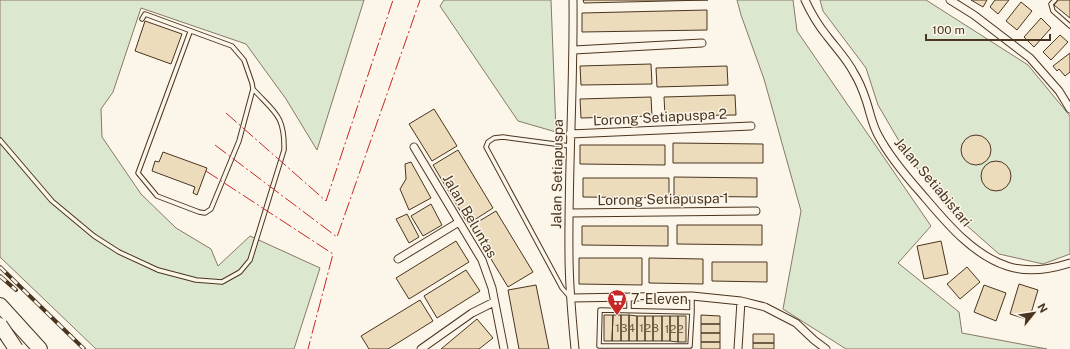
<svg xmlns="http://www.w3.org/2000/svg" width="1070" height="349" font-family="'Public Sans',sans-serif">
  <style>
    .green { fill: #dce7d0; stroke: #887966 }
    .building { fill: #ecdcbc; stroke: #4a3520 }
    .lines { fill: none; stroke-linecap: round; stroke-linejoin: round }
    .lane-casing { stroke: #4a3520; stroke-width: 5.5 }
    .street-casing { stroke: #4a3520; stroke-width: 9 }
    .highway-casing { stroke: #4a3520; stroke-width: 16 }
    .lane { stroke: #fbf6e9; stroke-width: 3.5 }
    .street { stroke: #fbf6e9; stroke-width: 7 }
    .highway { stroke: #fbf6e9; stroke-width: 14 }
    .rail-casing { stroke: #4a3520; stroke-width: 4 }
    .rail { stroke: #fbf6e9; stroke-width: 2.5; stroke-dasharray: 8; stroke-linecap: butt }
    .highway-bridge-casing { stroke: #4a3520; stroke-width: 16; stroke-linecap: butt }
    .highway-bridge { stroke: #fbf6e9; stroke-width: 14 }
    .power { stroke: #c62828; stroke-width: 1; stroke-dasharray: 14 3 2 3; stroke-linecap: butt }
    .labels { text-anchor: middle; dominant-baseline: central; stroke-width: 3; stroke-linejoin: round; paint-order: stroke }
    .number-label { font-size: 12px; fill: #725f47 }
    .street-label { font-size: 14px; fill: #4a3520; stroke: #fbf6e9 }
    .poi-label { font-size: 14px; fill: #4a3520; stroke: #fbf6e9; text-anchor: start }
  </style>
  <rect width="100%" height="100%" fill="#fbf6e9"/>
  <path class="green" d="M0,0h364l-47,150 -31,-51 -40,-55 -105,-36 -28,84 -12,17 1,28 39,57 35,34 35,21 7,17 32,-30 70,32 -26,81h-198l-96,-92z
    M444,0h107l5,132 -38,-11 -78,-115z
    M737,0h56l4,31 134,195 -33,37 61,49 3,21 85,16h-201l-63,-40 18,-98 -37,-132 -23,-64z
    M820,0h106l102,65 42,51v138l-27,10 -44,-10 -51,-45 -42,-56 -28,-48 -12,-37 -43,-57z"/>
  <path class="building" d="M583,0h125l-124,3z
    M971,0h16l-4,7z
    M995,0h14l-11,14 -8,-7z
    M1058,0h12v18l-16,-13z
    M1021,2l11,9 -15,19 -11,-9z
    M707,10v20l-125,2v-19z
    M1041,18l10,10 -17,19 -10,-10z
    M145,21l37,13 -11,30 -36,-13z
    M1060,35l8,7 -17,18 -8,-8z
    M1070,53v19l-5,4 -6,-7 -2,2 -4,-5z
    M651,64l1,20 -71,1 -1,-19z
    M727,66l1,19 -71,2 -1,-19z
    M735,95l1,20 -71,1 -1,-19z
    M651,97l1,19 -71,2 -1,-19z
    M434,109l23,37 -25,15 -23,-37z
    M961 150a15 15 0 1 1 30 0a15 15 0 1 1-30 0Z
    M673,143l90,1v19h-90z
    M580,145h85v20l-85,-1z
    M458,150l35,58 -25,16 -35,-59z
    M163,152l44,16 -10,27 -4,-2 2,-6 -43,-16 3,-10 4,1z
    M981 176a15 15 0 1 1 30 0a15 15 0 1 1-30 0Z
    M411,162l20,36 -22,12 -9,-21 6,-10 -1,-15z
    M674,177l83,1v19l-83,-1z
    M583,178h86v20l-86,-1z
    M431,204l11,21 -19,11 -12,-20z
    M496,211l37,61 -25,15 -37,-61z
    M407,214l12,23 -10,6 -13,-24z
    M677,225h85v20l-85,-1z
    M582,226h86v20l-86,-1z
    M456,241l13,21 -60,37 -13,-21z
    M941,241l7,33 -24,5 -7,-33z
    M579,258h63v27l-63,-1z
    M649,258l54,1v25l-54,-1z
    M712,262h55v20l-55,-1z
    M967,267l13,15 -20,17 -13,-15z
    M466,270l14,21 -43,27 -13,-22z
    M1019,284l19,6 -9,30 -19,-6z
    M536,285l13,64h-30l-11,-59z
    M984,285l22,8 -10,28 -22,-9z
    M420,300l13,21 -45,28h-19l-8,-13z
    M604,315h9l-1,26h-8z
    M613,315h8v26h-9z
    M621,315h8v26h-8z
    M629,315l8,1v25h-8z
    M701,315l19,1v8h-19z
    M637,316h8v25h-8z
    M645,316h8v25h-8z
    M653,316h9v25h-9z
    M662,316h8v25h-8z
    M670,316h8v26l-8,-1z
    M678,316h8v26h-8z
    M477,319l16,19 -14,11h-38z
    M701,324h19v9h-19z
    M701,333h19v9h-19z
    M753,334h21v9h-21z
    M701,342h19v7h-19z
    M753,343h21v6h-21z"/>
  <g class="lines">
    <g class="lane-casing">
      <path id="lane" d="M1055,0l-4,4 2,7 17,15
        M142,19l3,-5 87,32 12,14 8,23 1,6 -14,52 -28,68 -6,4 -6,-1 -42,-16 -19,-23 52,-141
        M0,140l52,61 42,35 25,16 39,18 38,10 26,2 18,-10 10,-12 34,-110c1,-35 -10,-38 -31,-61
        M570,297l-8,-9 -76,-141 2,-5 6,-4 9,-1 67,9
        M600,310l92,2 -2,34h-91z
        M629,311v-14
        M692,312v-16"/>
    </g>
    <g class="street-casing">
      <path id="street" d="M573,0c1,85 -5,170 -4,255 0,31 3,63 6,94
        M805,0c6,13 13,25 22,36 9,12 20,23 27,37 5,8 9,18 12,27 4,12 6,24 12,35 11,21 27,40 43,58 24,28 50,61 86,73 20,7 44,3 63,-3
        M950,0l24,15 56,43 29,33 11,18
        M574,50l128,-7
        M570,134l181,-8
        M414,147l68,113 10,28 12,61
        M570,213l186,-2
        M398,259l61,-37
        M571,298l121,-2 49,5 24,6 31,16 18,17 12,9
        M421,349l51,-36 22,-11
        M738,349l3,-48"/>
    </g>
    <g class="highway-casing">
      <path id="highway" d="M0,305l40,44"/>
    </g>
    <use href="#lane" class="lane"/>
    <use href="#street" class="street"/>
    <use href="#highway" class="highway"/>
    <g class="rail-casing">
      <path id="rail" d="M0,267l84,82
        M0,276l16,14"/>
    </g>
    <use href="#rail" class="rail"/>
    <g class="highway-bridge-casing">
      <path id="highway-bridge" d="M0,325l16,24"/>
    </g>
    <use href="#highway-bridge" class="highway-bridge"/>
    <path class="power" d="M226,113l100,88 67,-201
      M215,145l122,92 83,-237
      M206,171l127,83 -25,95"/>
  </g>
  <defs>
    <g id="supermarket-pin" transform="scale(1)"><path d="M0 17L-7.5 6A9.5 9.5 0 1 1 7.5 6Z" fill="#c62828" stroke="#fbf6e9"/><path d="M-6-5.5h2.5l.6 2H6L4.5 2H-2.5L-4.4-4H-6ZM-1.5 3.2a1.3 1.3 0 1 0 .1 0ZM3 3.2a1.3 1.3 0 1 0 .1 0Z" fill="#fff"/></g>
  </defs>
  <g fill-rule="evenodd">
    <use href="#supermarket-pin" x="617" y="299"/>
  </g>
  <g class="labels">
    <g class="number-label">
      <text x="625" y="328">134</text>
      <text x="649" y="328">128</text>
      <text x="674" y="329">122</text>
    </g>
    <g class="street-label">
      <text transform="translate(660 117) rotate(-3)">Lorong Setiapuspa 2</text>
      <text transform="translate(557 174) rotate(-89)">Jalan Setiapuspa</text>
      <text transform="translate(933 182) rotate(50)">Jalan Setiabistari</text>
      <text transform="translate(663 199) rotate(-1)">Lorong Setiapuspa 1</text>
      <text transform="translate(470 216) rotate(60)">Jalan Beluntas</text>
    </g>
    <g class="poi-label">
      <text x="631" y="299">7-Eleven</text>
    </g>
  </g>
  <g transform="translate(1034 313) rotate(60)" stroke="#fbf6e9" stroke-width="3" paint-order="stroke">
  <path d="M0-3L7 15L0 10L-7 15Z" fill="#4a3520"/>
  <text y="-6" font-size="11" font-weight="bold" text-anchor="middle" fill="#4a3520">N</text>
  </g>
  <path d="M926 34v6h124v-6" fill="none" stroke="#4a3520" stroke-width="2"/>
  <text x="932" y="34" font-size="12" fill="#4a3520" stroke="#fbf6e9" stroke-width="3" paint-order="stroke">100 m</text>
</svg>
